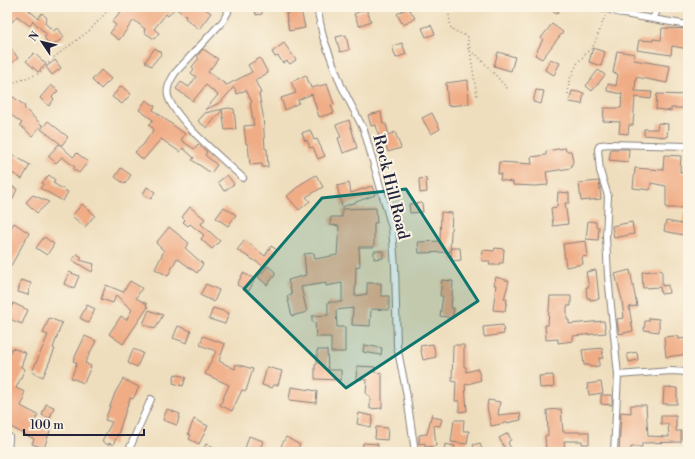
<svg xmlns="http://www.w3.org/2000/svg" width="695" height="459" font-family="'Libre Bodoni',serif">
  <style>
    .building { fill: #f0ac85 }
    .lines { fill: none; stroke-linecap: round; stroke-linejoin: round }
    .street-casing { stroke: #88807c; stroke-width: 8 }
    .path { stroke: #88807c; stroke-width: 1.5; stroke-dasharray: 1 3; stroke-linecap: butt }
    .street { stroke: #fff; stroke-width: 6 }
    .marked { fill: #0f766e; fill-opacity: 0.2; stroke: #0f766e; stroke-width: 3; stroke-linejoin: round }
    .labels { text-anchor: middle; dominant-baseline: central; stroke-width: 4; stroke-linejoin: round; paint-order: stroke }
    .street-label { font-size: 16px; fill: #22223b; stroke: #fcf5e5 }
  </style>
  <rect width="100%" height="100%" fill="#fcf5e5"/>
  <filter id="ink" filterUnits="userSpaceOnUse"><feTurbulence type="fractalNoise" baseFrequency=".025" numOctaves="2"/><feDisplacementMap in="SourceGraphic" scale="8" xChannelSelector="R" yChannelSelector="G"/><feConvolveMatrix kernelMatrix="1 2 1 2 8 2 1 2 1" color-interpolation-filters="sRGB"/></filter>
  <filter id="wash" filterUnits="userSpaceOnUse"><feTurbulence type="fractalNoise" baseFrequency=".012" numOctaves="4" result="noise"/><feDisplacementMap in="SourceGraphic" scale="16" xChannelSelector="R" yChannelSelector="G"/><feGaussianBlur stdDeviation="0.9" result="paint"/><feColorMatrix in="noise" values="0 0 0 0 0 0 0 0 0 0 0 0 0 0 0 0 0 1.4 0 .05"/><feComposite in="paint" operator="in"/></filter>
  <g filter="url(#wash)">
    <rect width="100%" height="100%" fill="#efdebd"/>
    <g id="blocks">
      <path class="building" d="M7,7h6l4,3 2,-3h6l13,11 4,-5 5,5 -2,5 8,8 5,-3 6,9 -13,10 -7,-10 3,-2 -14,-14 -3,5 -13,-10 -5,6 -5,-5z
        M126,7h12l6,4 3,-4h55l9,6 -12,16 -14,-11 1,-2 -11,-8 -7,8 -2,-2 -12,15 5,4 -5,6 -10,-7 1,-3 -11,-9 -15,20 -9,-7 6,-8 -4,-3 8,-10 2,1z
        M255,7h7v7l-6,1z
        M288,7h10l1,4 2,-1 4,18 -16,3 -3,-18h3z
        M408,7l7,11 -12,7 -6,-11z
        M547,7h15l-6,7z
        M366,9l5,12 -12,5 -5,-12z
        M552,24l11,8 -21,27 -7,-4 8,-16 -2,-1z
        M431,25l4,9 -9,3 -4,-9z
        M662,28l26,1v20l-16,-3 -1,9 -34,-5 2,-10 14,1v-2l8,1z
        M346,35l3,15 -9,2 -4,-15z
        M7,43l11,15 -11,9z
        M284,43l12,17 -6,4 -3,-3 -4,2 -5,-7 -3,1 -3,-5z
        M402,43l4,11 -10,4 -4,-12z
        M155,48l7,5 -11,13 -6,-4z
        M593,48l12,4 -4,14 -12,-4z
        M203,49l15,10 -10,13 19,13 25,-13 -4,-7 12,-7 8,15 -13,7 6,13 -2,1 4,21 2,34h2l1,18h-6v-3l-12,1 -2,-21h-2l-2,-18 10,-1 -4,-22 2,-1 -6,-12 -9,4 -3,-7 -13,15 -16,8 13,-15 -12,-10 -13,16 -17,-12 5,-7 8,5 7,-10 -5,-4 3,-4 -2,-2 7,-9 -2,-2z
        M617,51l18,3 -1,6 36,6 -3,17 -31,-6 -1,14 17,1 -1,7 -16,-2 -2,28h-4l-1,9 -9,-1 1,-11 -17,-1 1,-13h17l1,-14 -15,-3 1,-7 8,2 2,-12 -5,-1z
        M498,52l17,5 -4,14 -17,-5z
        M34,53l12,11 -8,8 -12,-11z
        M550,59l10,4 -6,12 -9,-5z
        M55,60l6,8 -9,7 -6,-8z
        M101,70l10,9 -10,10 -9,-9z
        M598,70l7,5 -13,16 -6,-5z
        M306,75l5,13 16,-4 7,20 -3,1 3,8 -15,4 -7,-23 -14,6 1,3 -14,7 -4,-12 15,-5 -5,-11z
        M468,80l1,24 -21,2 -2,-23z
        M51,85l7,6 -6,6 2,2 -5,7 -9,-8z
        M121,86l10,8 -9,10 -10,-7z
        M536,90l8,1 -3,13 -8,-2z
        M572,91l12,2 -2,11 -13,-2z
        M657,94l31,1v13h-17v3l-15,-2z
        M12,96l13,10 -1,2 18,17 -10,11 -12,-11 2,-2 -15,-11v-9z
        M146,100l9,6 -2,4 32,24 -4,6 13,9 4,-5 9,8 -2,3 12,10 -6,8 -19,-13 2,-2 -11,-10 -3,4 -19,-13 -18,21 -8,-8 8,-7 11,-16 -5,-4 4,-5 -14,-10z
        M228,108l6,1 2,20 -11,1 -3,-20 -15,18 -9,-7 7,-8z
        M381,112l2,12h3l3,11 6,-3 6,16 -13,4 -3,-9 -4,2 -5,-20 -5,1 -3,-11z
        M432,113l8,16 -9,5 -9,-16z
        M349,120l8,28 -14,5 -5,-15 3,-1 -5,-12z
        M48,121l20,16 -6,8 -21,-16z
        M658,123l10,1 -1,13 -23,-2v-6h13z
        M310,130l4,10 3,-1 8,17 -7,3 -5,-12 -3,1 -3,-8 -2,1 -3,-8z
        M59,144l14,13 4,-4 11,9 -9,11 -6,-4 2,-2 -13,-10 -6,6 -8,-7z
        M565,148l1,3h5l2,10 -2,7 -25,4 2,13 -13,1 -22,-1v-3l-13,-2 1,-6h-3l1,-12 33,2 -1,-7 15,-2v-4z
        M611,149h18l-1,13 -19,-2z
        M11,154l19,11 -8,14 -15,-9v-9z
        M664,155l17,1 -1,16 8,2v34h-22v-22l-15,-3 -1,7 -17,-2 2,-20 28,2z
        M121,168l10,7 -6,9 -10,-7z
        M49,175l6,5 -2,3 15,9 -5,9 -23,-13 4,-4 -2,-1z
        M227,175l7,9 -10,7 -6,-9z
        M316,175l7,12 -17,10 4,4 -11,9 -12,-14 14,-12z
        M426,178l1,14 -7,1 -1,-14z
        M599,181l2,18 -20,2 -2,-18z
        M349,183l2,10 21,-7 3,9 -33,12 -5,-21z
        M7,184l10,5 -10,24z
        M147,187l8,5 -4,7 -8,-5z
        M558,192l11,1v10h-4l3,21 -15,2 -2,-18 6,-1z
        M33,195l16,7 -12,11 -11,-11z
        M422,203l1,9 -13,1 -1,-9z
        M82,204l13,11 -10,12 -13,-11z
        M190,207l15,12 -4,5 19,17 -8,8 -11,-10 3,-4 -14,-11 -2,2 -5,-4 2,-2 -3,-3z
        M224,207l12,8 -8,11 -12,-8z
        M376,208l1,15h-3v24h-15l1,19 -4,1 -1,29 12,-2v-11h14v13h8v14l-18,-1 -1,17 -18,-1 1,-17 -17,2 1,17h8v25h-14v-15h-15l-1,-15h-3v-6l16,-1v-13h14v-19l-16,3v-3l-25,4 6,25 -15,4 -5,-20 5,-1 -4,-15 18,-5 -2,-21 10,-1 1,6 22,-4 2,-29 -9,-1 1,-8h11v-8z
        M441,212l11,1 -2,39 -31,1 -1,-11 22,-1z
        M684,212l4,1v23l-24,-5 2,-10 16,3z
        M588,221l8,1v5h3l-1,13 -12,-1z
        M632,222l2,12 -20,4 -2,-12z
        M14,223l15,10 -22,40v-39z
        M169,227l20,16 -4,5 18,16 -6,9 -20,-15 -9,18 -13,-7 9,-18 -8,-8z
        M44,237l10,7 -7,11 -11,-7z
        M245,240l20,16 6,-10 6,4 -12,17 -28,-17z
        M586,241l2,15 -6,1 1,7 -17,3 -3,-23z
        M451,248h9l1,12 -9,1z
        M495,248l9,1 -1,14h-4v2h-10l1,-4h-8l1,-11 11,1z
        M374,251h9v7l-9,1z
        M77,254l5,3 -2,3 14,4 -2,8 -20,-12z
        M268,266l7,6v3l-8,10 -9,-8z
        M596,270l3,29 -9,1v-2h-3l-1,-11h3l-3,-15z
        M630,270l7,36 -8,1 4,24 -14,3 -2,-15 7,-1 -2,-18 -7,-26z
        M662,270v16l6,-1 1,8 -8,1 -1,-7 -17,1 -1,-16z
        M69,272l10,4 -5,12 -10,-4z
        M243,273l12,6 -6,12 -12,-6z
        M496,277l13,4 -5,18h3l-2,12 -12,-1 3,-25h-2z
        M21,280l10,3 -3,12 -10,-3z
        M442,280l11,1 -2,27h3l-2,10 -12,-2 3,-20h-3z
        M130,281l12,7 -6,10 11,6 -1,2 2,1 -25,37 -14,-10 12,-18 5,4 6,-10 -16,-15 -3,8 -12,-4 5,-14 17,7z
        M206,284l13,6 -5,12 -14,-7z
        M550,296h21v10h-4v14h2v4l35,-3 2,12 -33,3v5l-15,2v-4l-12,1 -1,-15h3z
        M13,303l15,7 -6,14 -15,-6z
        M87,305l8,4 -6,14 -9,-5z
        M213,308l16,5 -4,11 -16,-5z
        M149,310l14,5 -8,14 -12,-5z
        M49,318l13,5 -9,25 2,1 -12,28 -11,-5 16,-37 -5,-2z
        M649,318l10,1v13l-15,-2 1,-9h4z
        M503,325l1,9 -20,3 -1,-10z
        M178,326l13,5 -4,12 -14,-5z
        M85,336l11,5 -11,22 6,3 -7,17 -13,-5 6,-15 -4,-2z
        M203,336l22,8 -6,17 16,8 1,-5 17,5 -7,22 -4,-1 -10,21 -12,-6 9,-20 -24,-11 11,-23 -16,-6z
        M674,336l5,1v2l9,-1v16l-22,3 -2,-20z
        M433,344l3,13 -13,3 -3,-14z
        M364,345l18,3 -1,7 -18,-3z
        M453,345h11v22h2v5l12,-3 3,11 -16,5 2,26 -8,1v-11h-4l1,-19 -4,-1z
        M12,348l14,5 -5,14 4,2 -9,19 9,4 -2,4 2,2 -4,8 17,9 -5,10 17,6 -6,17 -12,-4 2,-5 -27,-14v-65z
        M602,348l1,10h-4v8l-9,1 -1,-2h-5l-2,-15z
        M133,349l10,4 -6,14 -9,-4z
        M317,350h10l1,20h13v10l-26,-1v-14l2,-1z
        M637,352l1,8 -9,2 -2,-8z
        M357,366l18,1 -1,5 8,1v35l-12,1v-13l-4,-2 1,-14 -11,-1z
        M267,367l15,4 -4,14h-4l-2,3 -10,-3z
        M175,374l11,3 -3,9 -10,-3z
        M553,375l1,12 -14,1 -1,-12z
        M123,379l16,8 -6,12 -3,-1 -12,36 -5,11 -4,-2 -1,2 -6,-4 10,-19 -7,-2 10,-27z
        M601,382l2,11 -14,2 -2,-11z
        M291,387l26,4 -1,12 -27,-3z
        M664,387l13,1v16h-14z
        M601,395h11v10l-11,-1z
        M488,400l12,2 -2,13 22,-2 1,7 -30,6 -4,-19z
        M46,404l8,3 -4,11 -8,-3z
        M631,405h15l2,31 21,1 -1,-13h-7v-8h15v15h5v11l-39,1v4h-11l-1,5h-11l2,-40 10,1z
        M167,409l13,5 -3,11 -14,-5z
        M561,409l2,23h26v12h-7v-3h-18l1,9 -19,1 -1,-15 3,-1 -1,-25z
        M359,413l14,3 -2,11 -14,-3z
        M432,413l1,4 9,2 -2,7 -6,-1 2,21 -11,1v-4l-6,1v-9l8,-1z
        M194,419l14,7 -9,18 -10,-5 2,-4 -3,-1z
        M454,420h10l-1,11h6l-2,13 -16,-2z
        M376,427l12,1 -1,12 -12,-1z
        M508,433l3,7 -3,2 4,10h-5l-8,-14z
        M249,436l14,5 -4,11h-15z
        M286,437l14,8 -5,7h-9l-6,-4z
        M363,443l15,1 -1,8h-15z
        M480,443l3,9h-8l-2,-7z
        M206,444l15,8h-19z
        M445,444l10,2 -1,6h-10z"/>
    </g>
  </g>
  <g filter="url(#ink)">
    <use href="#blocks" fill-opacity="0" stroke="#88807c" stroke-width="1"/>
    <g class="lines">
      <g class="street-casing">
        <path id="street" d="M228,7v5l-5,9 -48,52c-4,7 -9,14 -7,23 7,24 56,64 75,82
          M317,7l6,30 18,48 23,45 28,98 3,39 2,79 9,45 9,61
          M600,7l24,7 64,11
          M653,18l6,-11
          M618,375l53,-4 17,1
          M8,452l1,-15
          M128,452l23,-53
          M614,452l4,-77 -10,-99 -2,-39 2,-41 -8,-25 -2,-22 2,-4 9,-1 79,2"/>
      </g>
      <path class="path" d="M448,7l3,22 17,8v13l10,6 30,33
        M469,43l8,54
        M7,85l33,-12 13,-15 37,-28 21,-23
        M568,94l1,-13 4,-9 5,-10 16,-17 11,-29
        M7,95h5"/>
      <use href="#street" class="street"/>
    </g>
  </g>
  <path class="marked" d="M406,189l72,112 -132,87 -102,-99 78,-91z"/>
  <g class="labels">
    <g class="street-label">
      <text transform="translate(391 187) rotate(76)">Rock Hill Road</text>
    </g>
  </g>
  <rect width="695" height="459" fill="none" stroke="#fcf5e5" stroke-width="24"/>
  <g transform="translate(42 42) rotate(305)" stroke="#fcf5e5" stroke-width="3" paint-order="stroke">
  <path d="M0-3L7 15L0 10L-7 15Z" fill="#22223b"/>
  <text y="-6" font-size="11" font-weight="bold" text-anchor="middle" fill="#22223b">N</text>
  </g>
  <path d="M24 429v6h120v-6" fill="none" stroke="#22223b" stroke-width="2"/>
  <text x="30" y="429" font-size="12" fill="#22223b" stroke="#fcf5e5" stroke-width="3" paint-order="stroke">100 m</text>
</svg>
